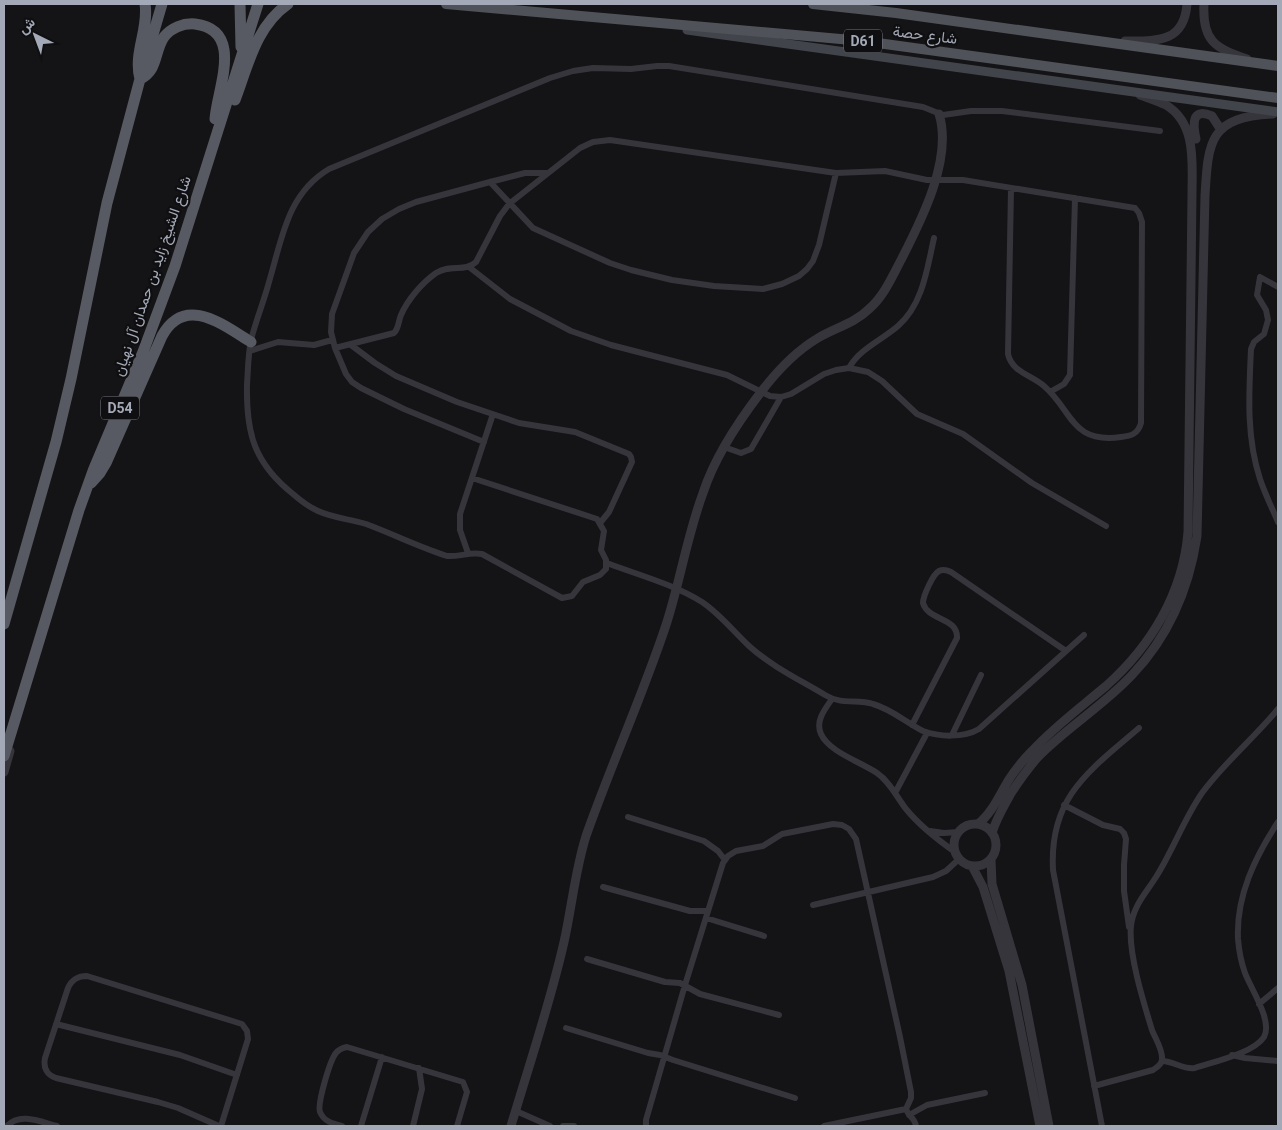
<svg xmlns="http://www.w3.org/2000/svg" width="1282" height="1130" font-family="Roboto,Vazirmatn,sans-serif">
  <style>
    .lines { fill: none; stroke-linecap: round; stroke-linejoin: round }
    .minor { stroke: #35353b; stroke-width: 6 }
    .tertiary { stroke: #35353b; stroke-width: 9 }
    .secondary { stroke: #42444b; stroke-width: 9 }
    .primary { stroke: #50525a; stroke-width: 10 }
    .trunk { stroke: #585a63; stroke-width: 11 }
    .labels { text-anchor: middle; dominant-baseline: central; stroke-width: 4.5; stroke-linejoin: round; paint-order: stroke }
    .shield { fill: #0f0f11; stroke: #777b85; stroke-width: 1 }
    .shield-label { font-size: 14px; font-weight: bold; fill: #a4a9b7 }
    .street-label { font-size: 15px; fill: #a4a9b7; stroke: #0f0f11 }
  </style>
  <rect width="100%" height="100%" fill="#141416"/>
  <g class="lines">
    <path class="minor" d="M490,182l43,46 77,35 21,7 41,10 42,6 49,3 19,-5 17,-8 8,-7 6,-8 6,-16 17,-72
      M469,267l41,32 61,32 40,14 116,30 43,21 11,1 10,-3 33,-20 12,-4 13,-2 19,4 14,9 35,33 46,20 69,49 74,43
      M1278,287l-18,-10 -3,18 9,15 2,10 -4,14 -10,8 -3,7c-2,44 -5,87 9,130 5,15 12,29 18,43
      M351,345l24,18 21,13 61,26 62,21 56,9 54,22 2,3 1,5 -23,50 -9,11
      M335,348l59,-15c5,-5 4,-11 7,-18 7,-16 21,-32 35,-42 16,-10 28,0 40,-11l24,-46 9,-12 71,-56 13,-6 17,-2 226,33 49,-2 42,9h36l172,28 4,5 3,9 -1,201c-3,11 -10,13 -20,14 -50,7 -48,-26 -77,-51 -13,-11 -32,-14 -36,-32l3,-165
      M250,351l28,-9 36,3 18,-5
      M849,368c10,-19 33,-28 49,-42 25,-22 29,-57 36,-88
      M1050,392l14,-8 6,-9 5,-177
      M484,442l-80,-33 -43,-21 -9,-6 -6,-8 -11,-26 -4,-16 1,-18 22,-61 14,-21 14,-13 17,-10 17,-7 74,-20 35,-9h23
      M724,447l17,6 10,-4 30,-52
      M472,478l125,41 7,12 -3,19 5,10v9l-6,6 -17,7 -11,14 -10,2 -80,-44c-13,-2 -23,3 -35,2 -28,-9 -54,-22 -81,-32 -16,-5 -33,-6 -48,-13 -9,-4 -17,-10 -25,-17 -39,-31 -47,-61 -46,-109 1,-15 1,-30 4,-45 5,-20 13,-39 18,-58 13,-43 18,-88 60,-113l221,-91 23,-7 20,-3 38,1 26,-3h12l254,41 20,8 28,-4h31l158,20
      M468,553l-8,-23v-16l33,-100
      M607,563c31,12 66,21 95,39 18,12 31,29 47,44 22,20 51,34 76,49 16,10 32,4 48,9 18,5 34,19 50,27 16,6 41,7 56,-2l105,-94
      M832,699c-7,10 -17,22 -11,35 8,18 40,28 56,39 13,9 19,23 29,36 13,16 32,31 49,43
      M912,725l45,-87c1,-21 -29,-17 -34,-35 0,-7 10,-29 16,-32 4,-2 8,-1 12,1l115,79
      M952,735l29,-60
      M895,793l32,-60
      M1064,805l39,20 17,4 4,4 2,6 -2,26v26l5,36
      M628,817l76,24 14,10 7,9
      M930,831l14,2 15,-1
      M603,887l87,24h18
      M813,905l120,-28 13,-6 13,-12
      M706,918l58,18
      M587,959l78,23 15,1 20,11 79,21
      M1259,1004l19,-16
      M56,1024l124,31 57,20
      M566,1028l82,25 12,2 13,5 122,38
      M1232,1055l13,3 33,3
      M1162,1061c12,0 21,9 33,7 18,-6 59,-15 69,-31 9,-16 -13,-48 -19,-64 -4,-11 -6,-22 -7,-34 -2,-43 17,-82 40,-117
      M1094,1086l59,-16c5,-3 9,-6 9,-11 1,-9 -7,-21 -10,-29 -8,-26 -24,-77 -21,-104 2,-20 15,-33 25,-49 17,-27 28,-58 46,-84 22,-30 52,-55 76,-84
      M516,1111l34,15
      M909,1115l18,-10 58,-12
      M7,1126c13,-14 34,-4 50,0
      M219,1126l-41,-18 -20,-6 -102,-24c-9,-3 -13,-10 -11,-20l23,-70c4,-9 10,-12 19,-12l155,48 5,7 1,8 -27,87
      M342,1126c-8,-2 -18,-4 -22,-14 -3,-8 10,-52 16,-59 3,-4 6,-5 11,-6l116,35 4,10 -10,34
      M361,1126l21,-69
      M413,1126l9,-37 -3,-21
      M563,1126h11
      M646,1126v-6l39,-135 38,-122 5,-7 8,-5 27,-5 19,-12 51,-10 9,1 7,4 7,10 44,198 11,55v6l-5,11c2,7 9,9 10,17
      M824,1126l82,-17
      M1102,1126l-49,-256c-4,-73 36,-99 86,-142"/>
    <path class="tertiary" d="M1204,4c-2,37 11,44 43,55
      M1125,41c32,0 59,2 62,-37
      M1196,139c-3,-14 -5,-32 16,-23l9,14
      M4,772l6,-21
      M978,824c14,-11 21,-28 30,-43 7,-11 15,-21 24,-30 22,-24 49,-44 74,-65 45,-40 77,-93 82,-154l4,-337c0,-32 5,-71 -26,-90 -8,-4 -18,-7 -26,-10
      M954 845a21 21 0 1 1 42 0a21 21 0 1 1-42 0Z
      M992,833c4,-14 11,-25 18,-38 8,-13 17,-25 27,-37 29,-30 66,-52 95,-83 37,-39 57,-86 65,-139l8,-340c3,-56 5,-79 68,-82
      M991,859l1,25 30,101 27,141
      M972,866l11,21 26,84 31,155
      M511,1126c18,-61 39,-122 53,-184 8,-36 11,-71 22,-106 25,-71 56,-139 80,-211 14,-43 21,-89 37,-132 12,-37 35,-71 58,-101 16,-21 35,-41 57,-54 17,-10 37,-15 51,-29 15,-13 23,-32 32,-49 20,-39 52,-101 38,-146"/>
    <path class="secondary" d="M687,30l591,82"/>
    <path class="primary" d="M446,4l417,37 415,57
      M813,4l83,9 382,53"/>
    <path class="trunk" d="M145,4c4,25 -12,49 -5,75 18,-8 14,-27 24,-42 7,-9 19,-14 31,-13 50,6 22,65 20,95
      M240,4l1,43
      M235,100c13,-34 21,-74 53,-96
      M91,483l9,-10 6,-10 56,-127c23,-42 61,-11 89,6
      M4,624l52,-182 15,-63 36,-176 33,-124 22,-75
      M4,756l75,-246 14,-39 50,-119 32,-86 83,-262"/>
  </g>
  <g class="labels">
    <g class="shield">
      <rect x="844" y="29.5" width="38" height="23" rx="4"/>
      <rect x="101" y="396.5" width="38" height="23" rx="4"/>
    </g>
    <g class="shield-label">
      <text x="863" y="41">D61</text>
      <text x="120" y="408">D54</text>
    </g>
    <g class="street-label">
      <text transform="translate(925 35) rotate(7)">شارع حصة</text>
      <text transform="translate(152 276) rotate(-71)">شارع الشيخ زايد بن حمدان آل نهيان</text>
    </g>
  </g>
  <rect width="1282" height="1130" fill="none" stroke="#a4a9b7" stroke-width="10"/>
  <g transform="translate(35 35) rotate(318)" stroke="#0f0f11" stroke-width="4" paint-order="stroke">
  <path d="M0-4L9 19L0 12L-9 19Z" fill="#a4a9b7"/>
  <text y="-8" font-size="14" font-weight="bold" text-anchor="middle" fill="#a4a9b7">ش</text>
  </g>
</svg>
